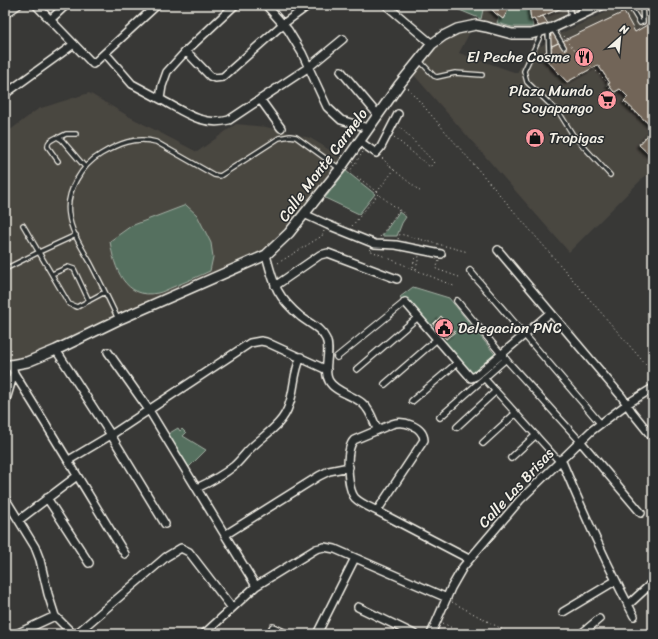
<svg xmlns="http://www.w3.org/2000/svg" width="658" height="639" font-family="Sriracha,sans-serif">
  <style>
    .built { fill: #494640 }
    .green { fill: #55705f; stroke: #a4b0a4 }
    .building { fill: #726558; stroke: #f4f1e8; filter: url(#shadow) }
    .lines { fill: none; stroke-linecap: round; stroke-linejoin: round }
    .service-casing { stroke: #f4f1e8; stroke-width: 6 }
    .pedestrian-casing { stroke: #f4f1e8; stroke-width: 8 }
    .minor-casing { stroke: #f4f1e8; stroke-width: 10 }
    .tertiary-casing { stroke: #f4f1e8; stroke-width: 12 }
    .path { stroke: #f4f1e8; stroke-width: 1; stroke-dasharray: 1 3; stroke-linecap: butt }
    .service { stroke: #2a2d2e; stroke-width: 3.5 }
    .pedestrian { stroke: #2a2d2e; stroke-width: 5.5 }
    .minor { stroke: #2a2d2e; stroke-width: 7 }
    .tertiary { stroke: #2a2d2e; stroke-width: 9 }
    .labels { text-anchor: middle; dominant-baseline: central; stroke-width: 3; stroke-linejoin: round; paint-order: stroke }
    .poi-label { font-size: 15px; fill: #f4f1e8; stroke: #2a2d2e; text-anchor: end }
    .street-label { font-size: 15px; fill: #f4f1e8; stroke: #2a2d2e }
  </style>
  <defs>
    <filter id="shadow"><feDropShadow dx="-2.5" dy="2.5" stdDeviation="1" flood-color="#0009"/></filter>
  </defs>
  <rect width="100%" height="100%" fill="#383836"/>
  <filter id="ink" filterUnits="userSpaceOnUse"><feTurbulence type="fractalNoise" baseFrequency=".025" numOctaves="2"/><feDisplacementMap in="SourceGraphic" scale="8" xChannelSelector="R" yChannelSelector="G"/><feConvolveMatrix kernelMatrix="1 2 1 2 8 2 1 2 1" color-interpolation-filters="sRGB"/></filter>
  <g filter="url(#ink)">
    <path class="built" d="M457,5h125l-31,17 -10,4 -15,3 -17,-1 -30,-10 -22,-9z
      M622,5h31v175l-11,-8 4,3 -77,77 -156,-178 22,-28 19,-12 17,-4 -12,23 58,20 18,-33 6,6 12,-9z
      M89,93l41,24 67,35 39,-28 30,3 44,11 15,9 20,15 -79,93 -167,75 -94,36v-232l33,-25z"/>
    <path class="green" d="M462,5h22l-3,14 -24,-10v-2z
      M511,5h18l4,22h-21l-15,-4 2,-7 4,3z
      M346,171l29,23 -16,20 -34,-16z
      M186,205l11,10 14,28 2,14 -3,14c-13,6 -25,11 -37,16 -5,2 -10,5 -15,6 -33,7 -44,-25 -48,-52l21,-15z
      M399,212l7,5 -4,6 -5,13h-15z
      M413,287l36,11 49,60 -22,18 -10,-3 -66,-76z
      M178,428l2,3 2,-2 4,4 -3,3 23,14 -17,17 -21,-33z"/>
    <path class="building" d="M488,5h23l-8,14 -8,-6z
      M529,5h40l-26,11 -12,4z
      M624,12l11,20 12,-7 6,-7v110l-29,-27 4,-4 -8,-8 -5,3h-1l-6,-8 2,-1 -12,-18 -31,17 -25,-27 10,-9z
      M543,16l17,26 -8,4 -18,-27z
      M653,129v29l-14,-13z
      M441,316l14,16 -9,7 -13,-15z"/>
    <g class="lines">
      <g class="service-casing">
        <path id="service" d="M569,5l2,13
          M579,5l5,8
          M629,5l11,18
          M642,5l1,17
          M553,29l11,18
          M548,30l1,21
          M542,32l-18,39 3,11 33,32 13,21 37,40
          M420,61l14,15 3,1 18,-4 27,2
          M60,137l6,-3h10
          M58,161l-10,-14c-1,-6 4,-7 9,-10l5,3 23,27
          M23,225l46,79 8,3 28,-15
          M5,269l34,-17 37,-17
          M52,274l16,-7 6,2 15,32
          M118,319c-9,-19 -18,-38 -28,-57 -8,-14 -19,-30 -21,-47 -4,-23 13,-50 32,-61 17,-10 35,-18 55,-12l58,33 6,1 59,-38 11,-2 6,1 44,32"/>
      </g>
      <g class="pedestrian-casing">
        <path id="pedestrian" d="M470,271l130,152
          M457,301l45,54 78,86
          M337,357l68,-55
          M357,369l61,-52
          M484,378l75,83
          M385,384l52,-45
          M412,401l45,-38
          M440,417l66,-58
          M457,427l39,-36
          M483,443l33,-30
          M511,458l25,-23"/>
      </g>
      <g class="minor-casing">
        <path id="minor" d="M36,5l57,59 64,-59
          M235,5l-49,46 -19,21 -5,14 -2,13c23,12 42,28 69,21l80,-53 34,-28
          M266,5l22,25 14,23 25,54 14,13 27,8
          M386,5l46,39
          M5,14l13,-9
          M50,20l16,-15
          M186,51l24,25 5,2 8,-1 60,-53 26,-19
          M105,53l27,31 28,15
          M341,71l37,44
          M5,94l69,-50
          M260,99l21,29
          M359,141l17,12 5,-6 17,-33
          M304,214l24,11 47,19 21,1 45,9
          M498,250l124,147 10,15 21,26
          M266,255c8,30 10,41 35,62 9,7 20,11 25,22 6,13 -4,30 3,42 6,11 24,14 33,22 8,6 11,17 15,26
          M275,286l45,-31 8,-2 69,26
          M405,302l66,76 5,-2 74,-63
          M56,350l55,85 54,89
          M108,352l41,58 107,176
          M12,365l2,8c38,60 74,121 111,181
          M5,403l9,-30
          M580,441l61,72
          M561,459c22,53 46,106 73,157
          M69,460l42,-25 139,-92 11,-2 5,1 61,28
          M197,488c13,-6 26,-13 37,-22 7,-6 12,-14 19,-20 14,-13 30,-22 36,-41 6,-16 4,-31 12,-48
          M5,498l30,49 5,13 8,34 7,22 18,18
          M47,498l42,65
          M377,511l47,-71c-1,-14 -21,-20 -32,-16l-38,16c-9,9 -7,48 1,58 6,6 15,9 22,13l92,48
          M19,520l58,-44
          M225,535l94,-59 10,-5 20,-4
          M649,585l4,7
          M628,605l25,-23
          M358,607l56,27
          M563,612l52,-31
          M273,628l13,6
          M16,634l39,-18
          M76,634l90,-77 15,-9 8,4 43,56
          M204,634l52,-48 60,-37 8,-2 11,2 112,49
          M317,634l38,-76
          M431,634l20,-46 12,-21 57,-67 71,-69 36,-27 26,-16
          M581,634l18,-15"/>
      </g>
      <g class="tertiary-casing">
        <path id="tertiary" d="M5,366l22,-4 29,-12 62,-30 148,-65 23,-22 51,-64 59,-84 33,-41 11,-8 14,-7 19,-4 10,2 26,7h19l21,-6 49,-23"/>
      </g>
      <path class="path" d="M564,36l3,5
        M568,43l40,40 -2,1 7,9
        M408,88l245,285
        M623,102l30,26 -16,18
        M394,137l36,30 4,-5 -35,-36
        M363,152l-13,19 28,22
        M382,158l12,12
        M377,192l17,-22 27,22
        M352,226l26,-32 28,21
        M380,237l19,-27
        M398,239l2,-5 68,18
        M370,249l-1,1 87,37
        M439,261l-3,8 23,8
        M278,263l44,-27 2,-5
        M413,267l2,-10
        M416,269l3,-13
        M452,602l59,32
        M443,623l20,11"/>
      <use href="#service" class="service"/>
      <use href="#pedestrian" class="pedestrian"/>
      <use href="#minor" class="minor"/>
      <use href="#tertiary" class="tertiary"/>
    </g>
  </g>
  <defs>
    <g id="restaurant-disc" transform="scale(1)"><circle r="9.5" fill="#ff9aa2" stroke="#2a2d2e"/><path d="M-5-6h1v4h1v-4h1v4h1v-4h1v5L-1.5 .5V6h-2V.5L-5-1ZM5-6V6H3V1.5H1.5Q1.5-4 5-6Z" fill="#111"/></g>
    <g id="supermarket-disc" transform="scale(1)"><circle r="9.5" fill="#ff9aa2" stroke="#2a2d2e"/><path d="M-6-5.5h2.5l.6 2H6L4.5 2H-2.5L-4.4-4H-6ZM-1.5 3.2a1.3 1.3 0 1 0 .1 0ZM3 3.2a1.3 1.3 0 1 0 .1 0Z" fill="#111"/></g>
    <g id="shop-disc" transform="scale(1)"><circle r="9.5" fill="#ff9aa2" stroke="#2a2d2e"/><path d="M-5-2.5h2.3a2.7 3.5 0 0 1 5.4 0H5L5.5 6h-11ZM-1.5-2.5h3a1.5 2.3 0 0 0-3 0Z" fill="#111"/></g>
    <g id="civic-disc" transform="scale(1)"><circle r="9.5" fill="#ff9aa2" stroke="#2a2d2e"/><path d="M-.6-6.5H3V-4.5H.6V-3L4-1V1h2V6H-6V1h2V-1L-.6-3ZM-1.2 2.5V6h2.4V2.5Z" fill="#111"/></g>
  </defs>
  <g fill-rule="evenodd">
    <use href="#restaurant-disc" x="584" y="57"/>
    <use href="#supermarket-disc" x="607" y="100"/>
    <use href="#shop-disc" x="535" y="138"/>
    <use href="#civic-disc" x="444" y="328"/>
  </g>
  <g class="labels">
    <g class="poi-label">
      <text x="570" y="57">El Peche Cosme</text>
      <text x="593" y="91">Plaza Mundo<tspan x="593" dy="17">Soyapango</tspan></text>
      <text x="549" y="138" text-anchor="start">Tropigas</text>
      <text x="458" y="328" text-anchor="start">Delegacion PNC</text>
    </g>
    <g class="street-label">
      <text transform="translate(323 165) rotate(-53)">Calle Monte Carmelo</text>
      <text transform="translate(516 488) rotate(-47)">Calle Las Brisas</text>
    </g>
  </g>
  <rect width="658" height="639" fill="none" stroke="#2a2d2e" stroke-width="20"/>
  <rect x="10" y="10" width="638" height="619" fill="none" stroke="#f4f1e8" stroke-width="1.5" filter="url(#ink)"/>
  <g transform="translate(620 38) rotate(27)" stroke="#2a2d2e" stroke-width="3" paint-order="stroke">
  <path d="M0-3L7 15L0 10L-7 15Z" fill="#f4f1e8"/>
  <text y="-6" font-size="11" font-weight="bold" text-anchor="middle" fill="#f4f1e8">N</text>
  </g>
</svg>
